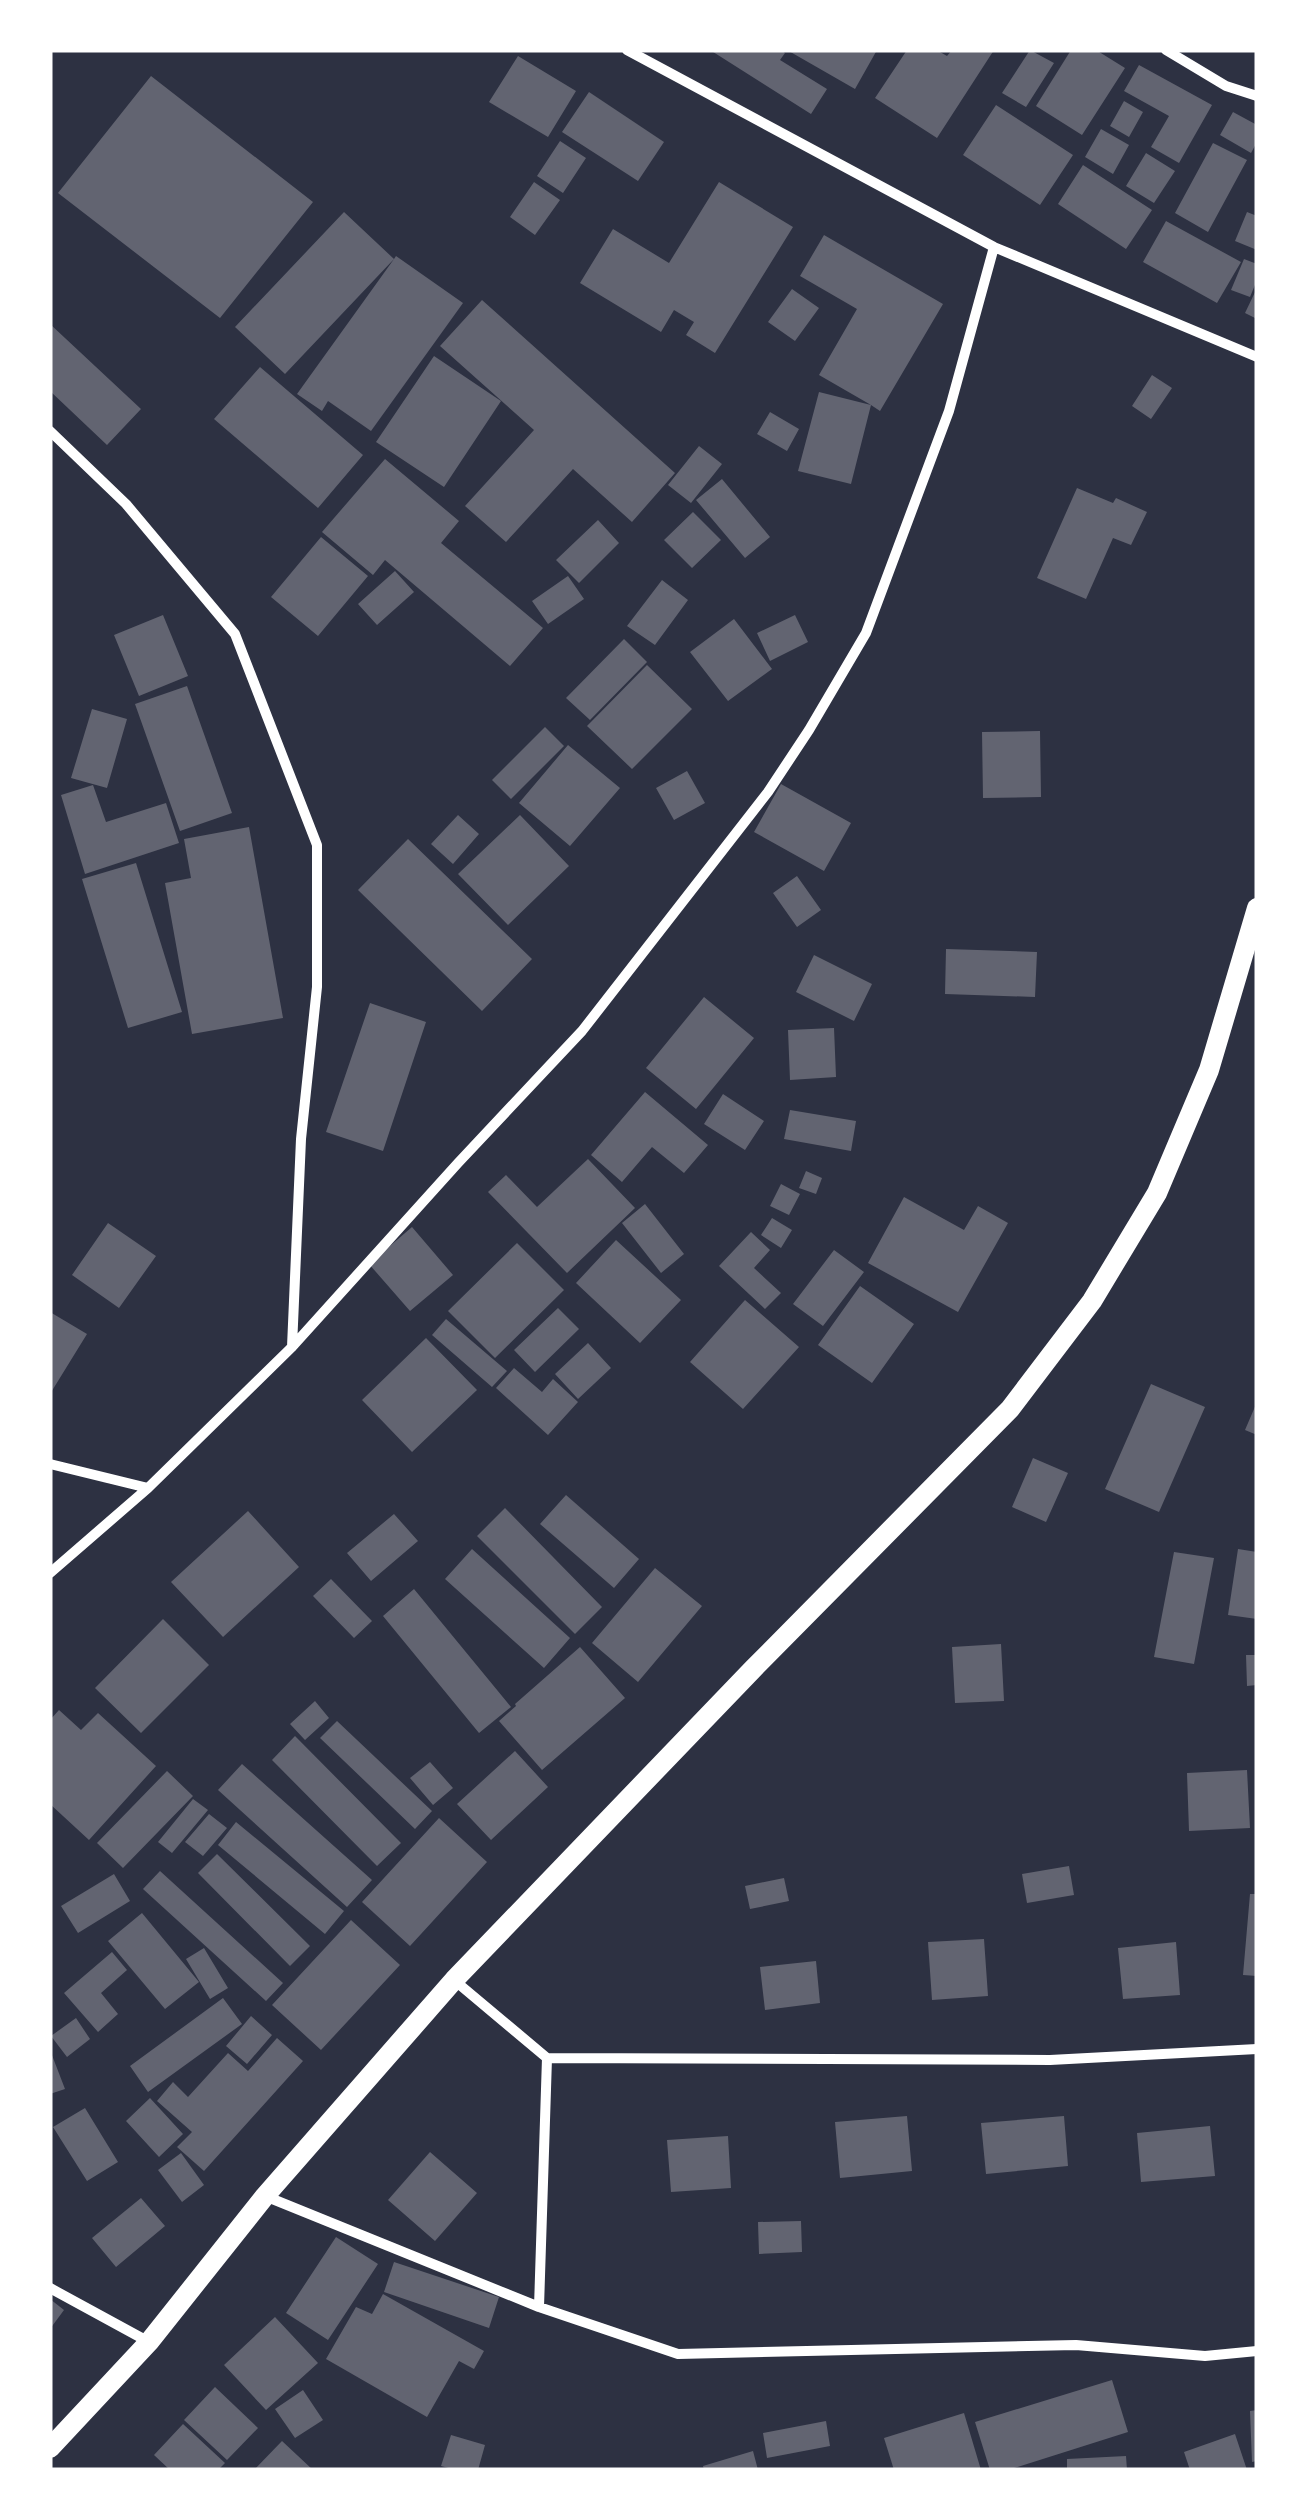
<svg xmlns="http://www.w3.org/2000/svg" width="1307" height="2520" font-family="'Nunito Sans',sans-serif">
  <style>
    .building { fill: #626471 }
    .lines { fill: none; stroke-linecap: round; stroke-linejoin: round }
    .minor { stroke: #fff; stroke-width: 10 }
    .secondary { stroke: #fff; stroke-width: 20 }
  </style>
  <rect width="100%" height="100%" fill="#2d3142"/>
  <path class="building" d="M710,50h71l4,3 -5,7 47,29 -16,25z
    M787,50h90l-22,39z
    M907,50h34l-1,2 7,4 5,-6 7,2 2,-2h33l-57,88 -62,-40z
    M1030,50l24,13 -28,44 -24,-14z
    M1071,50h25l29,18 -43,67 -46,-29z
    M518,56l58,35 -28,46 -59,-35z
    M1139,65l73,40 -33,58 -28,-16 18,-31 -45,-25z
    M151,76l162,126 -93,116 -162,-125z
    M589,92l75,50 -26,39 -76,-49z
    M1124,101l19,11 -14,25 -19,-11z
    M996,105l77,50 -33,50 -77,-50z
    M1233,112l24,13v17l-6,11 -31,-18z
    M1101,129l28,16 -16,29 -28,-17z
    M560,141l26,17 -23,35 -26,-17z
    M1213,143l34,17 -39,72 -33,-19z
    M1146,153l29,18 -21,32 -28,-17z
    M1083,165l69,45 -26,39 -68,-45z
    M534,182l26,18 -25,35 -25,-18z
    M719,182l74,45 -78,126 -29,-18 8,-13 -20,-12 -13,22 -81,-49 33,-54 56,34z
    M344,212l50,47 2,-3 67,47 -92,128 -43,-30 -6,10 -25,-17 97,-135 -109,115 -50,-47z
    M1247,212l10,4v34l-22,-9z
    M1166,221l75,41 -24,41 -74,-41z
    M824,235l119,69 -63,107 -9,-6 -20,79 -53,-13 21,-79 52,13 -52,-30 38,-66 -57,-33z
    M1244,259l13,5v16l-7,17 -19,-7z
    M1257,288v31l-12,-6z
    M792,289l27,19 -24,33 -27,-19z
    M482,300l193,173 -43,49 -59,-53 -67,73 -41,-36 69,-76 -94,-84z
    M50,324l91,85 -34,36 -57,-54z
    M434,356l67,45 -57,86 -68,-45z
    M260,367l103,88 -45,53 -104,-89z
    M1152,375l20,13 -21,31 -19,-13z
    M770,412l29,17 -12,22 -30,-17z
    M699,446l23,18 -31,39 -23,-18z
    M385,459l74,62 -18,22 102,85 -33,38 -125,-106 -12,15 -51,-43z
    M722,479l48,58 -25,21 -49,-58z
    M1077,488l36,15 3,-5 31,14 -16,33 -18,-7 -27,61 -49,-21z
    M693,512l28,28 -29,28 -28,-28z
    M598,520l21,23 -40,40 -23,-23z
    M321,537l47,39 -50,60 -47,-39z
    M395,571l19,21 -37,33 -19,-21z
    M568,576l16,23 -36,25 -16,-23z
    M662,580l26,20 -33,45 -28,-19z
    M163,615l25,61 -49,20 -25,-61z
    M795,615l13,27 -38,19 -13,-28z
    M734,619l38,50 -44,32 -38,-49z
    M624,639l23,23 -57,58 -24,-22z
    M647,665l45,44 -60,60 -45,-43z
    M187,686l45,127 -52,18 -45,-127z
    M92,709l35,10 -20,69 -36,-10z
    M545,727l19,19 -53,53 -19,-19z
    M1040,731l1,66 -58,1 -1,-66z
    M568,745l52,43 -50,58 -51,-43z
    M687,771l18,32 -31,17 -18,-32z
    M781,784l70,39 -27,48 -70,-39z
    M93,785l13,37 60,-19 13,40 -94,31 -24,-79z
    M458,815l21,19 -26,30 -22,-20z
    M520,815l49,51 -61,59 -50,-51z
    M249,827l34,191 -91,16 -27,-151 26,-5 -7,-39z
    M408,839l124,120 -50,52 -124,-121z
    M136,863l46,149 -54,16 -46,-149z
    M797,876l24,34 -24,17 -24,-34z
    M946,949l91,3 -2,45 -90,-3z
    M814,955l58,29 -18,37 -58,-29z
    M704,997l50,41 -58,71 -50,-41z
    M370,1003l56,19 -43,129 -57,-19z
    M834,1028l2,49 -46,3 -2,-50z
    M645,1092l63,53 -24,28 -32,-26 -30,35 -31,-27z
    M723,1094l41,27 -19,29 -41,-26z
    M790,1110l66,11 -5,30 -67,-12z
    M588,1159l47,49 -68,65 -79,-81 18,-17 31,32z
    M806,1171l16,7 -6,16 -17,-6z
    M781,1184l19,10 -11,21 -19,-9z
    M904,1197l60,33 14,-24 30,17 -50,89 -90,-49z
    M645,1204l39,50 -23,19 -39,-50z
    M772,1218l20,12 -11,18 -20,-13z
    M108,1223l48,33 -37,52 -47,-33z
    M412,1227l41,48 -43,36 -41,-47z
    M751,1232l19,18 -16,18 27,25 -16,16 -46,-43z
    M616,1240l65,60 -41,43 -64,-60z
    M517,1243l47,47 -69,68 -47,-47z
    M834,1250l30,22 -41,54 -30,-22z
    M860,1286l54,38 -42,59 -54,-38z
    M745,1300l54,47 -56,62 -53,-47z
    M558,1308l21,21 -44,43 -21,-22z
    M50,1312l37,22 -37,60z
    M446,1319l61,52 -15,16 -60,-52z
    M426,1338l51,52 -65,62 -50,-52z
    M588,1343l23,25 -33,31 -23,-25z
    M514,1368l28,24 11,-13 25,23 -30,33 -52,-47z
    M1151,1384l54,23 -46,105 -54,-23z
    M1257,1402v33l-12,-5z
    M1033,1458l35,15 -22,49 -34,-15z
    M566,1495l73,64 -25,29 -74,-64z
    M505,1508l97,99 -27,27 -98,-98z
    M248,1511l51,56 -76,70 -52,-55z
    M394,1514l24,27 -47,40 -24,-28z
    M472,1549l98,89 -26,30 -99,-89z
    M1238,1549l19,3v67l-29,-4z
    M1174,1552l40,6 -20,106 -40,-7z
    M655,1568l47,38 -64,76 -46,-39z
    M331,1579l41,42 -18,17 -41,-42z
    M414,1589l97,118 -32,26 -96,-117z
    M163,1619l46,46 -68,68 -46,-45z
    M1001,1644l3,57 -49,2 -3,-56z
    M580,1647l45,51 -83,72 -43,-49 17,-15 -1,-2z
    M1246,1655h11v30l-10,1z
    M315,1701l14,17 -24,22 -15,-16z
    M59,1710l22,20 17,-17 58,53 -67,74 -39,-36v-84z
    M337,1721l95,90 -17,18 -95,-91z
    M295,1736l106,107 -24,23 -105,-106z
    M515,1751l33,36 -57,53 -34,-36z
    M430,1762l23,26 -20,17 -23,-27z
    M242,1764l130,116 -25,27 -129,-117z
    M1247,1770l3,58 -61,3 -2,-58z
    M167,1771l26,25 -70,72 -26,-25z
    M193,1799l15,11 -36,43 -14,-11z
    M209,1814l18,14 -24,28 -18,-14z
    M439,1818l48,44 -77,84 -48,-44z
    M236,1822l108,89 -19,23 -107,-89z
    M217,1854l93,92 -20,20 -92,-93z
    M1069,1866l5,29 -47,8 -5,-29z
    M160,1871l123,112 -17,18 -123,-112z
    M114,1874l16,27 -52,32 -17,-27z
    M784,1878l5,23 -39,8 -5,-23z
    M1250,1894h7v82l-14,-1z
    M142,1913l57,69 -34,27 -57,-68z
    M351,1920l49,45 -79,85 -49,-45z
    M984,1939l4,57 -56,4 -4,-58z
    M1176,1942l4,53 -57,4 -5,-51z
    M204,1948l24,40 -18,11 -24,-40z
    M112,1952l15,18 -26,23 17,21 -20,18 -34,-39z
    M816,1961l4,42 -55,7 -5,-43z
    M223,1998l19,26 -94,68 -18,-26z
    M251,2016l21,19 -25,29 -21,-18z
    M76,2018l14,21 -23,18 -16,-21z
    M277,2038l26,23 -99,110 -27,-24 15,-15 -35,-31 16,-19 15,15 40,-44 20,18z
    M50,2050l15,39 -15,5z
    M150,2098l33,36 -24,23 -33,-36z
    M85,2108l33,54 -31,19 -34,-54z
    M907,2116l5,55 -72,7 -5,-56z
    M1064,2116l4,50 -82,8 -5,-51z
    M1210,2126l5,50 -74,6 -4,-49z
    M728,2136l3,52 -60,4 -4,-52z
    M430,2152l47,41 -42,48 -47,-41z
    M181,2153l23,32 -22,17 -24,-32z
    M141,2198l24,28 -49,41 -24,-29z
    M801,2221l1,31 -43,2 -1,-32z
    M336,2237l42,27 -50,76 -42,-27z
    M394,2262l105,35 -10,31 -105,-36z
    M383,2294l101,57 -10,18 -15,-8 -32,56 -101,-58 30,-52 16,7z
    M50,2299l14,11 -14,19z
    M275,2317l43,46 -52,47 -42,-45z
    M1112,2380l16,52 -120,38h-18l-15,-48z
    M215,2387l43,41 -31,32 -43,-40z
    M303,2390l20,30 -28,18 -20,-29z
    M1257,2410v51l-5,1 -2,-51z
    M964,2413l17,57h-87l-10,-32z
    M826,2421l4,25 -63,12 -4,-25z
    M183,2424l42,39 -7,7h-48l-16,-15z
    M1235,2434l12,36h-57l-6,-18z
    M451,2435l34,10 -7,25h-22l-15,-4z
    M282,2441l31,29h-59z
    M753,2451l5,19h-54l-1,-4z
    M1126,2456l1,14h-60v-11z"/>
  <g class="lines">
    <path class="minor" d="M627,50l367,197 263,110
      M1166,50l60,36 31,10
      M50,431l76,73 109,130 82,211v142l-16,152 -9,208
      M50,1464l98,24
      M50,1573l98,-85 144,-141 166,-184 124,-132 186,-239 41,-62 57,-97 83,-222 45,-164
      M454,1980l93,78 503,2 207,-11
      M265,2196l274,111 139,47 398,-9 129,11 52,-5
      M50,2288l99,54
      M539,2307l8,-249"/>
    <path class="secondary" d="M50,2448l99,-106 116,-146 189,-216 299,-311 257,-260 82,-108 65,-108 52,-123 48,-162"/>
  </g>
  <rect width="1307" height="2520" fill="none" stroke="#ffffff" stroke-width="105"/>
</svg>
